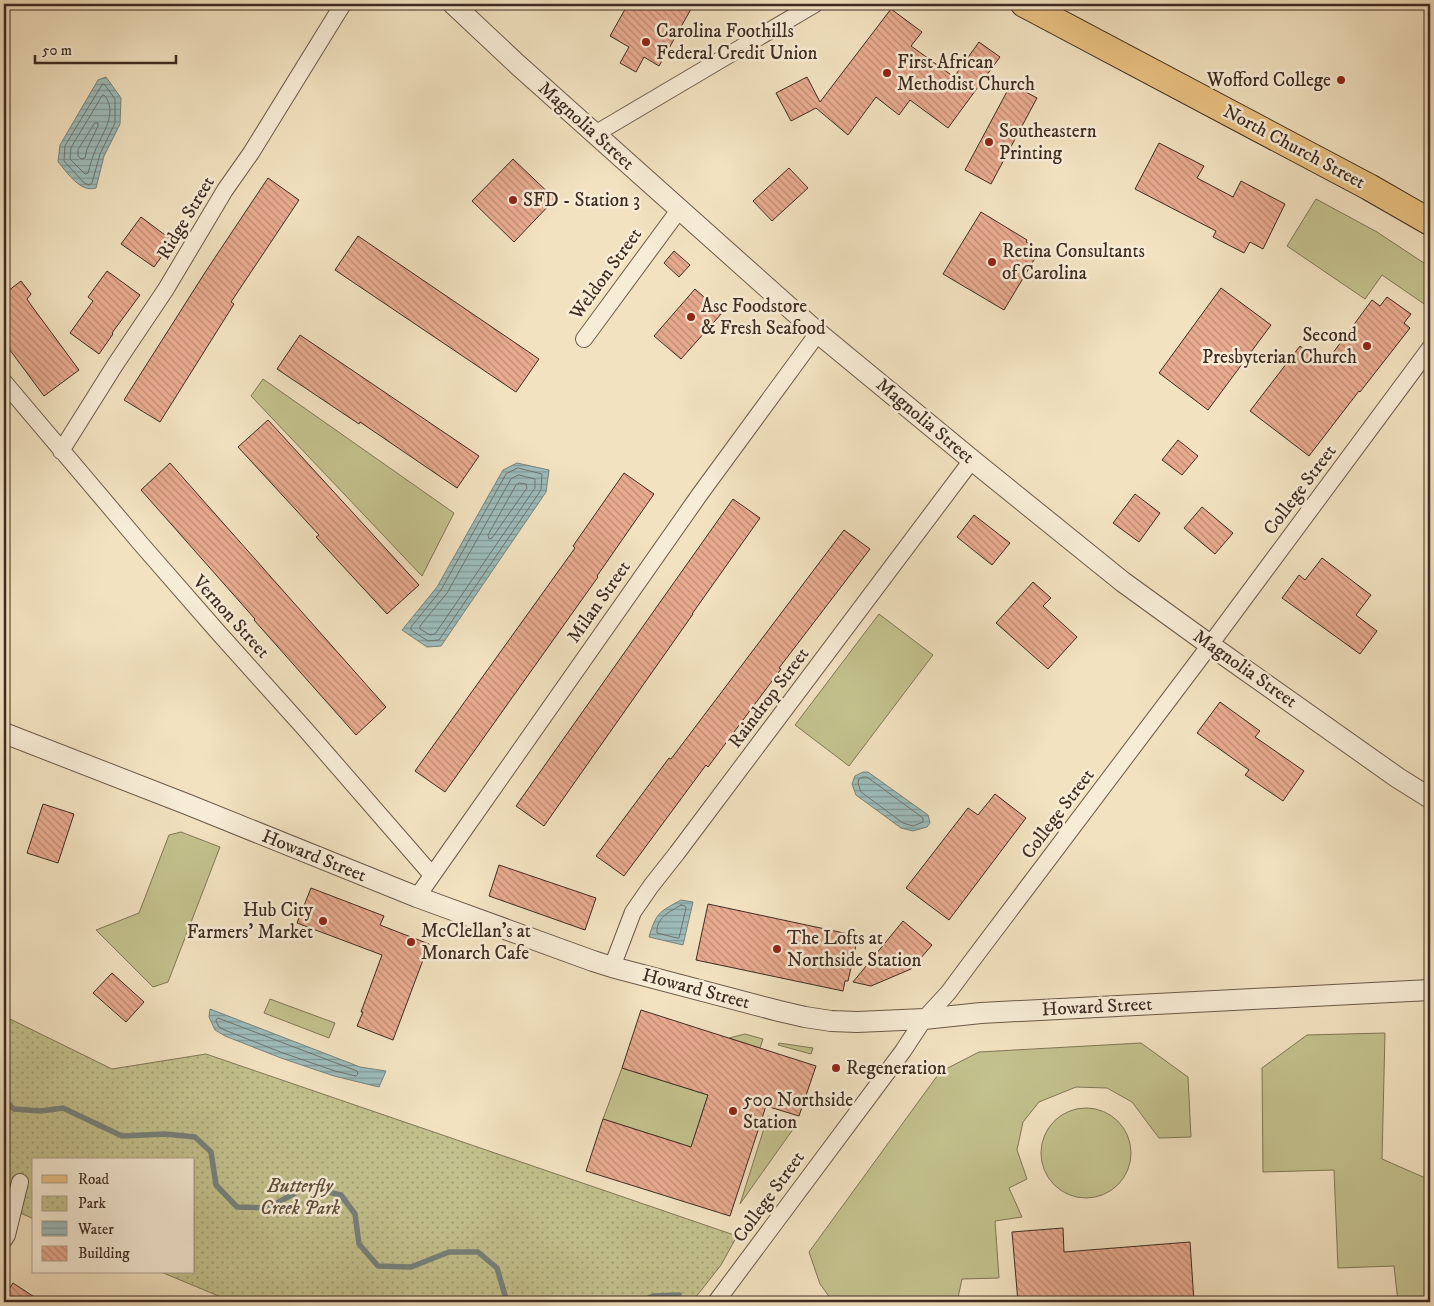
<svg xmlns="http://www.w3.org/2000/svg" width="1434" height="1306" font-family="'IM FELL DW Pica',serif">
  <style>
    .green { fill: #c3c18d; stroke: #807658 }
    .park { fill: url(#park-dots); stroke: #807658 }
    .water { fill: url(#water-rules); stroke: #77827e }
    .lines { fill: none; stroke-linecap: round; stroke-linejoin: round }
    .shore { stroke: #6e746e; stroke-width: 1 }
    .stream { stroke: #77827e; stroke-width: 5.5 }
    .building { fill: url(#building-back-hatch); stroke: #3e2b22 }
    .minor-casing { stroke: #6b594a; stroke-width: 18 }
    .tertiary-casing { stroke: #6b594a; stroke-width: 22 }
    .primary-casing { stroke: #3e2b22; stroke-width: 28 }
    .minor { stroke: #f7ecd6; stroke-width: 16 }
    .tertiary { stroke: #f7ecd6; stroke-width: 20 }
    .primary { stroke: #e9c180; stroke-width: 26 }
    .poi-dot { fill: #8f2418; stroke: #f7ecd6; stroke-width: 2 }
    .labels { text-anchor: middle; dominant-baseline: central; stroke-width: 5; stroke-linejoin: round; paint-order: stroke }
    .poi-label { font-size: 19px; fill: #3e2b22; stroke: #f7ecd6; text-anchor: start }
    .street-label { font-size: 19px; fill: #3e2b22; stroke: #f7ecd6 }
    .park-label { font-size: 19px; font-style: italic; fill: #5f503d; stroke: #f7ecd6 }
  </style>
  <defs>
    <pattern id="park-dots" width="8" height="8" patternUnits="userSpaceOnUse" patternTransform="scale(1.25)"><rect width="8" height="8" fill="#c3c18d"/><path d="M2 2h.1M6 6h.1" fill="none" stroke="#a09d73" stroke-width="1.8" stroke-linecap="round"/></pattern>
    <pattern id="water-rules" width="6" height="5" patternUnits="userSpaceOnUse" patternTransform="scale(1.25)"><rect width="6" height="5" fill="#9dbcbb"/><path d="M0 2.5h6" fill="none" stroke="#819998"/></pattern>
    <pattern id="building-back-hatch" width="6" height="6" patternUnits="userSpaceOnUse" patternTransform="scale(1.25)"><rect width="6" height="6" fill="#e9ab90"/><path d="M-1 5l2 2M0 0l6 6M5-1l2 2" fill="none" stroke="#be8b75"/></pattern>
  </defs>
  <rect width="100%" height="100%" fill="#f2e2c0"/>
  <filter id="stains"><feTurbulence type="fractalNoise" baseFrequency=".004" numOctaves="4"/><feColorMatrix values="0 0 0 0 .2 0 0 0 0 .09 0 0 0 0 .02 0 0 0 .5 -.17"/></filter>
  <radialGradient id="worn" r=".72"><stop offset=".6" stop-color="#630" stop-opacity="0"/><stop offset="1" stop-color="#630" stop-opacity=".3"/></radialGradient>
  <path class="green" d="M1316,199l61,33 53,35v41l-48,-33 -17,24 -78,-53z
    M263,379l191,134 -32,63 -171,-180z
    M879,614l54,41 -84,111 -54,-41z
    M181,832l39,15 -52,135 -15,5 -57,-57 43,-17 30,-78z
    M270,999l65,24 -6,15 -65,-25z
    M1385,1033l-3,126 48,21v122h-32l-4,-36 -56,2 -4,-98 -71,2 -1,-104 45,-33z
    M745,1034l18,5 -3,9 -31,-10z
    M779,1043l34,5 -2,6 -33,-9z
    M1141,1043l47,34 3,60 -32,1 -27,-36 -25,-14 -31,-1 -37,15 -16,20 -6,28 10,29 -18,9 13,29 -27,4 4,57 -37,1 -5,23h-124l-13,-18 -11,-32 131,-180 39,-20z
    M622,1068l86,27 -17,52 -88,-28z
    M1041 1153a45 45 0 1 1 90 0a45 45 0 1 1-90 0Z
    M768,1116l28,9 -56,79z"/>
  <path class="park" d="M4,1016l108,53 94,-15 531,182 -16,29 -29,37h-459l-72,-30h33v-112h-160v59l-30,-13z"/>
  <path class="water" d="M106,77l15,21 -1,26 -16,32 -8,32c-16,5 -28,-15 -38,-26l2,-17 38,-65z
    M517,463l32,7 -3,22 -105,154 -14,1 -25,-17 35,-43 66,-117z
    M863,772h5l60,43 2,8 -3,4 -14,4 -12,-3 -45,-33 -4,-11 3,-8z
    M681,900l12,2 -10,43 -34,-8c7,-24 10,-25 32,-37z
    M210,1009l150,58 26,4 -7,16 -45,-11 -53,-18 -56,-22 -10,-6 -6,-13z"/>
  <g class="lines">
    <path class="shore" d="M103,84l2,1 10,14v24l-15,31 -8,29 -3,2 -5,-2 -20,-22 1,-15z
      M103,95l2,1c13,17 -3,38 -10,55 -3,7 -5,15 -7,22l-3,1 -15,-15 1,-11z
      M95,123h3v3l-11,23 -2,9 -4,1 -3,-3v-6z
      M518,468l24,6 -1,16 -102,150 -11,1 -17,-11v-3l30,-37 65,-116z
      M519,475l16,4v9l-100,146 -5,1 -10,-6v-3l27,-33 64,-114z
      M520,483l6,1 1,4 -35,50 -3,1 -1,-4 28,-50z
      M864,777h3l56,41v4l-10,4 -10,-3 -42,-31 -3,-9 1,-4z
      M681,905l4,1 1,2 -7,30h-2l-20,-5c-1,-15 12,-21 24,-28z
      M218,1018l139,53 1,3 -2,2 -21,-5 -52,-18 -56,-22 -8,-4 -3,-6z"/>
    <path class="stream" d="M4,1100l10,9 27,2 22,-3 59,28 43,-2 30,3 16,15 5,33 21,22 31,1 38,-21 35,8 14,19 4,30 19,22 33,1 38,-15h29l19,16 10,34
      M639,1302l14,-6 26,-1"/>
  </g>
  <path class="building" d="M628,4h54l9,5 -32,57 -15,-9 -8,15 -16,-9 9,-16 -19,-11z
    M891,9l31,23 -11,14 43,31 25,-35 21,15 -52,71 -38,-28 -11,15 -23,-18 -28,38 -32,-27 -25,13 -15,-28 31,-16 13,25z
    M1011,84l26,14 -46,86 -26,-14z
    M1159,143l45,23 -7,12 36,19 8,-16 44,23 -22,45 -13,-7 -6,11 -31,-16 3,-6 -81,-42z
    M513,159l42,40 -41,43 -42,-41z
    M789,168l19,20 -36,33 -19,-20z
    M268,178l31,22 -68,102 3,2 -74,118 -36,-22 82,-129z
    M981,212l46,28 -1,2 14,8 -36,60 -61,-36z
    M141,217l32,24 -19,26 -33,-23z
    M358,236l181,123 -23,33 -181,-122z
    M674,251l16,14 -11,12 -15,-14z
    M107,271l33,24 -28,38 1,1 -14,20 -29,-21 23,-32 -5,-4z
    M21,281l10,13 -4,5 4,6 48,65 -35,26 -40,-54v-48z
    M1221,288l50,37 -63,85 -49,-37z
    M695,289l27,24 -41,46 -27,-23z
    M1387,297l24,17 -7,9 6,5 -50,64 -1,-1 -50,65 -59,-45 50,-65 24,19 48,-65 8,6z
    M300,335l179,121 -22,32 -97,-66 -1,2 -82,-55z
    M268,420l151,165 -32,29 -71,-77 3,-2 -81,-88z
    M1178,440l20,16 -16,19 -20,-15z
    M170,463l216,244 -30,28 -102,-115 1,-1 -114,-129z
    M624,473l30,21 -57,82 1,1 -153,215 -30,-21 160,-223 -2,-2z
    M1135,494l25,19 -21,29 -26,-19z
    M733,499l27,19 -68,96h1l-149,212 -28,-20z
    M1202,507l31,26 -18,21 -31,-26z
    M974,515l36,28 -18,22 -35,-28z
    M844,530l26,19 -91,119 2,1 -73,98 -2,-2 -82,111 -28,-20 73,-98 2,1z
    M1322,558l49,37 -15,20 21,16 -17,23 -78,-56 17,-23 6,5z
    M1033,582l18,16 -8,8 34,31 -29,32 -52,-46z
    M1220,702l40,29 -5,6 49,34 -21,30 -38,-26 4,-5 -52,-37z
    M995,794l31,24 -77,102 -43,-32 62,-80 10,7z
    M43,804l31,10 -16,49 -31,-10z
    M499,865l97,33 -11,32 -96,-34z
    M311,888l73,28 -4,9 49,19 -36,96 -36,-14 6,-14h-2l21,-57 -85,-32z
    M708,904l150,32 -10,45h-3l-2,10 -147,-31z
    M903,921l29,24 -12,14 -9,10 -40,17 -18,-4z
    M112,973l32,29 -18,20 -33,-29z
    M641,1010l175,56 -17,50 -33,-10 -36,110 -144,-45 17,-52 88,28 17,-52 -86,-27z
    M1063,1228l1,24 126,-10 4,60h-176l-6,-70z
    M13,1283l29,19h-38v-6z"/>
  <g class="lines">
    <g class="minor-casing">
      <path id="minor" d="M595,134l220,-130
        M584,339l95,-129
        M4,382l137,162 76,87 88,98 127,146
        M61,451l54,-86 51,-76 59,-99 26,-37 92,-149
        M417,897l283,-403 118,-161
        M612,967l21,-55 18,-26 26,-33 295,-393
        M4,1240l3,-5 13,-53
        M716,1302l187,-251 21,-32 24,-26 26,-35 224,-297 232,-313"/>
    </g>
    <g class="tertiary-casing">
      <path id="tertiary" d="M453,4l65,61 300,268 154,127 151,122 87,63 188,133 32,20
        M4,733l185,72 228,92 176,64 19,6 167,44 26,6 26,4 26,1 23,-1 44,-2 57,-6 449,-23"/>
    </g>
    <g class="primary-casing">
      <path id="primary" d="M1024,4l345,183 61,35"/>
    </g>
    <use href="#minor" class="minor"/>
    <use href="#tertiary" class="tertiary"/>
    <use href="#primary" class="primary"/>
  </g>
  <g class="poi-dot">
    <circle cx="646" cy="42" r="5"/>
    <circle cx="887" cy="73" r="5"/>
    <circle cx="1341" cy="80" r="5"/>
    <circle cx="989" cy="142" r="5"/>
    <circle cx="513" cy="200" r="5"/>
    <circle cx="992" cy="262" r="5"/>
    <circle cx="691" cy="317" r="5"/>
    <circle cx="1367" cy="346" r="5"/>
    <circle cx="323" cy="921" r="5"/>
    <circle cx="411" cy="942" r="5"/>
    <circle cx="777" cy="949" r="5"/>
    <circle cx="836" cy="1068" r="5"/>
    <circle cx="733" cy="1111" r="5"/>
  </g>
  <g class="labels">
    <g class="poi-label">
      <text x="656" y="31">Carolina Foothills<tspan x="656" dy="22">Federal Credit Union</tspan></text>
      <text x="897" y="62">First African<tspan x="897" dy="22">Methodist Church</tspan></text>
      <text x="1331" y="80" text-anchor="end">Wofford College</text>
      <text x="999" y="131">Southeastern<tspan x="999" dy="22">Printing</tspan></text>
      <text x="523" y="200">SFD - Station 3</text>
      <text x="1002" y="251">Retina Consultants<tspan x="1002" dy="22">of Carolina</tspan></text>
      <text x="701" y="306">Asc Foodstore<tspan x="701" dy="22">&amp; Fresh Seafood</tspan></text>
      <text x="1357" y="335" text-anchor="end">Second<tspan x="1357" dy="22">Presbyterian Church</tspan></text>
      <text x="313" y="910" text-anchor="end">Hub City<tspan x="313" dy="22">Farmers' Market</tspan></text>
      <text x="421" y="931">McClellan’s at<tspan x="421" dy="22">Monarch Cafe</tspan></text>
      <text x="787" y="938">The Lofts at<tspan x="787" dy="22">Northside Station</tspan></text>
      <text x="846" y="1068">Regeneration</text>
      <text x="743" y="1100">500 Northside<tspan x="743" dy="22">Station</tspan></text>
    </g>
    <g class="street-label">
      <text transform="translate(586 126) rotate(42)">Magnolia Street</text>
      <text transform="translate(1294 147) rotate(28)">North Church Street</text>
      <text transform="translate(186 218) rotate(-59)">Ridge Street</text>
      <text transform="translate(606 274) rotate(-54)">Weldon Street</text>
      <text transform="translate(925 421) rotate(40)">Magnolia Street</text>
      <text transform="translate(1300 490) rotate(-53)">College Street</text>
      <text transform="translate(599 602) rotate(-55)">Milan Street</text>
      <text transform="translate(231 617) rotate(48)">Vernon Street</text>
      <text transform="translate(1245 669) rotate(35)">Magnolia Street</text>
      <text transform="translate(769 698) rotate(-53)">Raindrop Street</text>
      <text transform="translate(1058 814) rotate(-53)">College Street</text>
      <text transform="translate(314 856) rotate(22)">Howard Street</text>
      <text transform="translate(696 989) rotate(15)">Howard Street</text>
      <text transform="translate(1097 1007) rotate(-3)">Howard Street</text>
      <text transform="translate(769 1197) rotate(-54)">College Street</text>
    </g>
    <g class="park-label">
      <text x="300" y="1186">Butterfly<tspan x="300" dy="22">Creek Park</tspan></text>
    </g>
  </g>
  <rect width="1434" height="1306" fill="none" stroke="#f2e2c0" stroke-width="20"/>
  <rect x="5" y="5" width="1424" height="1296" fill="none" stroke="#3e2b22" stroke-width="2.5"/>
  <rect x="10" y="10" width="1414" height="1286" fill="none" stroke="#3e2b22"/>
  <rect x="32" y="1158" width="162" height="115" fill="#f7ecd6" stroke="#ad9f8e"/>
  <rect x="42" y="1175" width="25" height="8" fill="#e9c180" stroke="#ad9f8e"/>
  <text x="78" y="1184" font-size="15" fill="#3e2b22">Road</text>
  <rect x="42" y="1196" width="25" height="15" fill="url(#park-dots)" stroke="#ad9f8e"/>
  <text x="78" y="1208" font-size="15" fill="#3e2b22">Park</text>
  <rect x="42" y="1221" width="25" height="15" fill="url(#water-rules)" stroke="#ad9f8e"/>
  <text x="78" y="1234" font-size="15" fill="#3e2b22">Water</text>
  <rect x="42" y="1246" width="25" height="15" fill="url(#building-back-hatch)" stroke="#ad9f8e"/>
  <text x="78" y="1258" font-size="15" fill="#3e2b22">Building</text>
  <path d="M35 55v8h141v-8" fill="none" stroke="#3e2b22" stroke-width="2.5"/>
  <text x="42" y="55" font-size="15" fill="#3e2b22" stroke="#f7ecd6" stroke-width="4" paint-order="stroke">50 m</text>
  <rect width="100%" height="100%" filter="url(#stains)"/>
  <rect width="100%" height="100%" fill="url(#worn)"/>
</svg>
